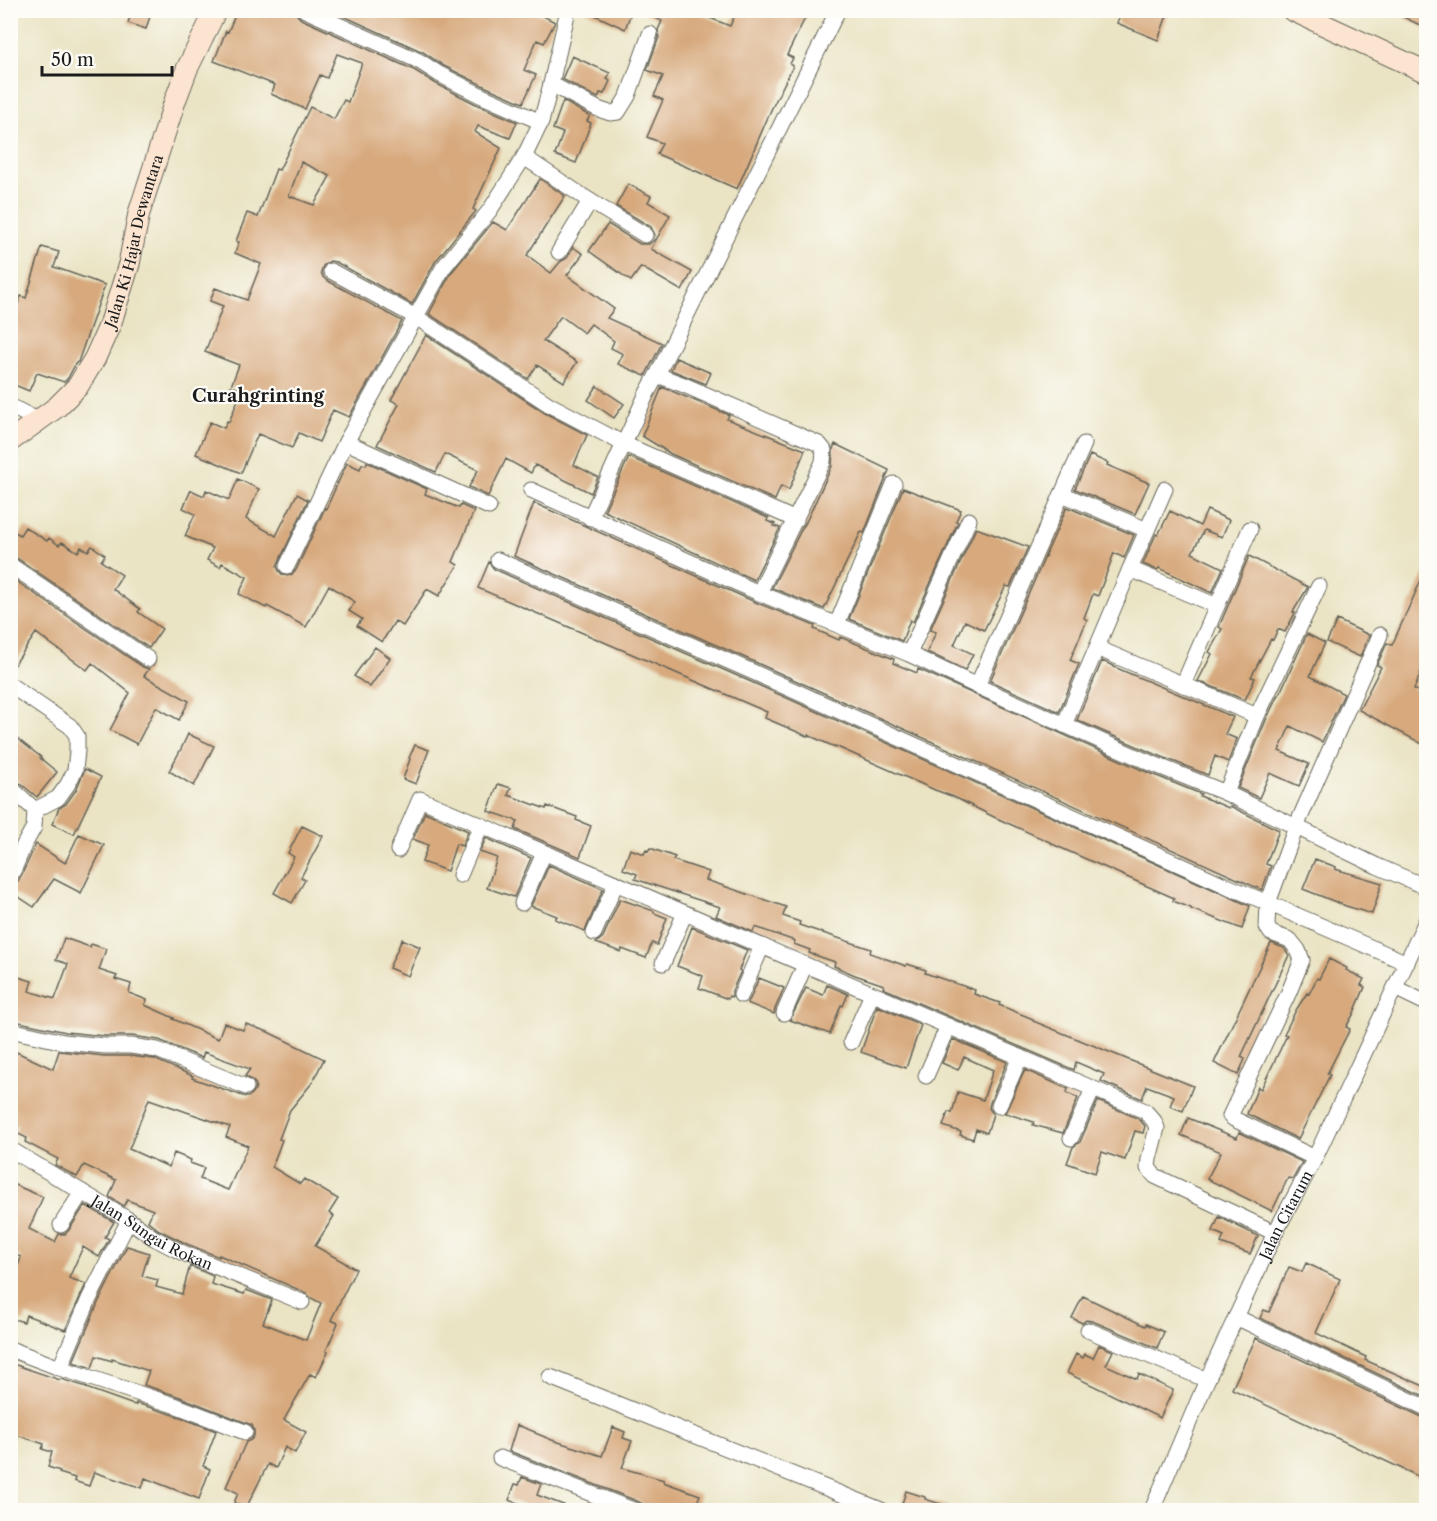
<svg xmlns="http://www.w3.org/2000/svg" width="1437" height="1521" font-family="'Libre Caslon Text',serif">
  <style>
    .building { fill: #d7a97d; fill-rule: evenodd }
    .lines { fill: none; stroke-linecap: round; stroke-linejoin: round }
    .minor-casing { stroke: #646257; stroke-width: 17 }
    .secondary-casing { stroke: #646257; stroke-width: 23 }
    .minor { stroke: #fff; stroke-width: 15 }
    .secondary { stroke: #fce5d0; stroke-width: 21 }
    .labels { text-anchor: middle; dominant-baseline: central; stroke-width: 4.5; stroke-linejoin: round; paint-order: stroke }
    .street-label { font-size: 15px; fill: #1c1c1c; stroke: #fdfcf7 }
    .quarter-label { font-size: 18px; font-weight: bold; fill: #1c1c1c; stroke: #fdfcf7 }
  </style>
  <rect width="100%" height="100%" fill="#fdfcf7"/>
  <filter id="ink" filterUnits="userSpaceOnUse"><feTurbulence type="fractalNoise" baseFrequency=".0167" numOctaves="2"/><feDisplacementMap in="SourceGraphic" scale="12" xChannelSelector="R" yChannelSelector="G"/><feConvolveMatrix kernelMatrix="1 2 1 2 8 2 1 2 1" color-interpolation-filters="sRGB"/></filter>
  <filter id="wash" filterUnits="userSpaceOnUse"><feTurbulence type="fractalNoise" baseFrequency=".008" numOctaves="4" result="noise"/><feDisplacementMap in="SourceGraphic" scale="24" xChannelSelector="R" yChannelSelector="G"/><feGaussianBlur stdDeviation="1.35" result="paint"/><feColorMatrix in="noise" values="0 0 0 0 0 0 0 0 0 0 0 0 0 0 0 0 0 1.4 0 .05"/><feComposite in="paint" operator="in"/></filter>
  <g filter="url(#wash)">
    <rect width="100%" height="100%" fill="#eae4c5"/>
    <g id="blocks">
      <path class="building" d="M132,10h20l-6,19 -18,-6z
        M237,10h58l2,5 4,4 113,51 21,13 43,22 39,17 -7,16 -32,-12 -3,6 26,16 -28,61 3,2 -41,51 -23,42 -76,-42 -6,-1 -7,5 -2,6 2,5 3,3 76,41 -53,96 -16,-7 -14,32 -20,-9 -7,15 -34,-14 -17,39 -45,-19 14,-32 14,6 3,-7 2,1 13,-32 -11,-4 8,-21 -34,-13 18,-46 -13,-5 5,-13 32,12 14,-36 -26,-11 4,-11 -3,-1 11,-28 11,4 18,-48 3,1 31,-63 24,12 10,-19 4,2 14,-39 -25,-9 -10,24 -7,-3 -15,34 -34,-15 4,-9 -61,-24 12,-30 2,1zM301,162l29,14 -16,29 -25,-9z
        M330,10h202l23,12 -11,21 -7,-3 -13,30 12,5 -13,28 -37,-16 -42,-21 -21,-14z
        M584,10h48l-7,19z
        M638,10h52l40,16 7,-16h72l-22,45 6,3 -3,6 3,2 -22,44 -34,79 -80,-35 5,-11 -15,-6 16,-37 -9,-4 9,-20 -16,-6 12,-33 -1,-7 4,-9z
        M1122,10h47l-11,30 -41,-17z
        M1389,10h37v18z
        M572,56l38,17 -3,6 3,2 -6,13 -4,-1 -2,5 -36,-19z
        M563,101l27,15 -3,5 4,2 -15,40 -21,-8 8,-22 -10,-4z
        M540,179l25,17 -38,59 24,18 9,-11 7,-4 6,-11 10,7 -16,21 47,34 -7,9 55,25 -17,33 -27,-12 5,-10 -12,-6 3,-7 -23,-17 -7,9 -23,-17 -18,25 34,21 -13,20 -27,-17 -9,14 -99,-65 22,-41 42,-51 14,8z
        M628,184l23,12 -3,6 22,13 -19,34 41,23 -10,19 -41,-24 -10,14 -42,-30 19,-27 32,20h9l5,-4 1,-5 -4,-8 -35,-21z
        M42,247l17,5 -5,15 51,18 -27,77 -2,1 -8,15 -4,4 -27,-9 -8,18 -19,-8v-59l11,-28 5,2z
        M426,335l119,78 42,22 -13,30 24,12 -7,16 -56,-28 -4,8 -25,-14 -18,37 -19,-9 9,-17 -33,-16 -9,18 -59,-27 22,-41 -8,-4z
        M676,358l35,15 -5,11 -35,-14z
        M597,386l27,18 -10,14 -26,-18z
        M662,387l67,28 -2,4 78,31 -16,40 -8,-4 -6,14 -104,-46 -29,-18z
        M835,444l54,26 -25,63 -3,-1 -37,77 -52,-21 30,-60 3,-4 27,-58 1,-17z
        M1090,455l18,8 -1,2 42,18 -14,31 -60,-25z
        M629,457l139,61 -1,3 8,3 -1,2 6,2 -26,52 -150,-69z
        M367,462l60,27 -2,5 34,14 2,-3 13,6 -21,51 5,3 -19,31 -12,-7 -24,37 -8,-5 -13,21 -25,-16 5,-7 -13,-8 6,-9 -26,-17 -23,42 -39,-21 -1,2 -27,-14 8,-17 -25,-14 -2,4 -13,-7 6,-12 -28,-12 10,-22 -12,-6 8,-18 13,6 2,-6 23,10 9,-21 21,10 -13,30 30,17 21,-42 11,6 -31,66 2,5 3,3 5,2 5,-2 4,-4 29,-62 1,1 21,-46 13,6 2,-5 4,1z
        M903,488l58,22 -5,11 2,1 -45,100 -3,-2 -8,21 -53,-22z
        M534,503l221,99 60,24 -1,3 25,11 1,-3 54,22 -1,4 24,10 1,-4 224,101 59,24 -1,2 29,12 1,-2 49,24 -13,34 5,2 -9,24 -505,-227 -243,-107z
        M1067,507l67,28 -10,23 -10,-5 -16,43 -5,-2 -9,24 3,2 -17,40 9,4 -20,48 -69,-31z
        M1207,510l22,10 -7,17 -18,-7 -12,23 31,15 -11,25 -53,-25 -2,2 -14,-6 13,-30 2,1 12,-24 30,15z
        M25,527l22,14 2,-3 10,7 3,-3 16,10 3,-5 7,4 4,-5 13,9 -4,6 21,14 -9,14 27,20 -2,3 24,17 -13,19 -134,-91 -5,-2v-26l10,6z
        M976,528l52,19 -18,40 -4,-1 -22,44 -19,-9 -11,24 19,9 -8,16 -38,-18 9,-20 -6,-2z
        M1249,556l59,31 -15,25 2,1 -10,19 -7,-3 -5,11 -2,-1 -20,38 4,1 -10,22 -47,-19 14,-27 -3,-2 13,-23 -3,-2z
        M489,562l5,7 255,112 501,225 -8,23 -51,-20v-1l-18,-7 1,-3 -122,-54v-1l-58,-26 -40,-20 -19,-7 -100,-44v1l-27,-12 -1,1 -42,-18 2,-6 -289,-124z
        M1426,569v91l-12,29 12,7v50l-67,-36 22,-43 -4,-2 10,-22 5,2z
        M10,577l133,90 6,2 -5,7 45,25 -10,19 -23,-13 -19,37 -27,-14 20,-37 -38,-30 -5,7 -51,-37 -26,38z
        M1337,620l32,15 -9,22 -33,-15z
        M1307,634l18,9 -15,33 34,18 -22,48 -32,-16 -11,25 30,13 -10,22 -29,-13 -11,25 -21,-10 28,-68 12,-25h1z
        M375,647l15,11 -20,29 -16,-11z
        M1102,661l12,5v1l119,50 -8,17 12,5 -9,23 -13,-6 -7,19 -58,-23 -73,-32z
        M10,733l31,24 -1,1 17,14 -20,25 -27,-22z
        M188,734l26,12 -20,40 -25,-15 12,-22z
        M415,745l14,5 -13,34 -13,-5 7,-20 -1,-1z
        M85,769l16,8 -27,57 -22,-10 7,-16 7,-4 10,-14z
        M498,784l13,4 -3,7 38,14 1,-3 30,11 -1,3 15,6 -11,31 -65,-28 3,-8 -30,-10z
        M425,812l43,19 -6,15 -6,-2 -9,27 -25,-9 6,-17 -15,-6z
        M302,826l21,10 -22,41 4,3 -13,23 -18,-10 20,-36 -6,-4z
        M79,834l25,11 -23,48 -27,-14 -20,28 -24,-16v-6l8,-4 4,-7 14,-30 29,19z
        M486,838l45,20 -17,39 -27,-9 10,-30 -17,-6z
        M650,848l25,9 -2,3 36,12 -3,8 80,27 -3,9 17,6 -1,3 72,24 -1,4 36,13 1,-2 19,6 -1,3 50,17 -1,4 26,9 -1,2 34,14v2l160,65 -10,25 -13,-5 4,-10 -27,-10 -5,13 -41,-18 3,-7 -28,-12 -2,8 -191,-82 1,-3 -29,-10 -21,-9 1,-4 -26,-9 1,-3 -16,-6 1,-3 -40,-14 -2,5 -37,-16 4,-9 -85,-28 2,-5 -14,-5 7,-20 14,5 2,-4 2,1z
        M1315,859l21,8 -1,2 47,14 -10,31 -26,-8 -43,-17z
        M549,865l54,24 -18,42 -30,-12 2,-3 -26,-10z
        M620,899l34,12v2l13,5 -10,27 -5,-2 -6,15 -24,-9 -1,3 -25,-9 7,-6z
        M692,927l55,23 -8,20 2,1 -9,20v6l-3,-1 -1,3 -29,-11 4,-12 -26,-10z
        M64,938l26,9 1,-3 15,5 -7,21 18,6 -2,3 16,5 -2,9 18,7 -2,5 29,13 -1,1 45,20 6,-16 19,7 3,-6 22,8 56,27 -12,24 -22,27 -11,29 3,1 -10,27 28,17 4,-5 34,20 -9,14 5,3 -19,30 41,23 -25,51 7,3 -12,28 2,1 -12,25 -6,-3 -26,46 22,12 -11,21 -10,-6 -9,21 -8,-4 -22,44 -12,-5 4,-10 -12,-6 20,-45 5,-2 3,-4v-6l-2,-5 -72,-28 -36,-12 5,-14 -37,-12v2l-16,-5 -4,12 -19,-6 25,-59 29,-57 22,7 -7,23 16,4 -2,7 26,7 8,-28 23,10 -2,8 33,10 2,-4 26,10 -9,23 43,17 15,-37 -10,-5 -5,-5 -87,-38v2l-32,-13 -28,-14 -11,-9 5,-11 -26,-10 -3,6 -15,-9 7,-17 -32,-15 -7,12 -22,-12 3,-6 -33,-17 2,-4 -13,-6 4,-6 -8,-4v-73l43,20 6,-18 45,5h26l24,3 39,17 -1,2 51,18 5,1 4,-3 3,-4 1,-5 -3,-4 -8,-5 5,-7 -46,-17 -2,6 -43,-18 -27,-4h-27l-39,-4 -56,-12v-43l7,2 1,-2 14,4 -3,10 26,8 13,-35 -12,-4zM149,1099l81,28 -4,10 22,9 -20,44 -28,-11 4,-11 -14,-5 1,-3 -17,-7 -5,14 -40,-18z
        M402,939l18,8 -12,29 -19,-8z
        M1271,943l13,5 5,7 -48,102 4,2 -7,16 -24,-12z
        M1329,959l18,9 -1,2 18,9 -3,6 4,2 -12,28 -7,12 4,2 -23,45 3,1 -32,64 -51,-25 11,-27 3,2 19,-39 7,-15 -3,-1 12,-24 11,-17 2,1 8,-16 2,1z
        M759,978l25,10 -9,21 -1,5 -27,-11 3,-4z
        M827,985l21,9 -5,12 -2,-1 -11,29 -40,-14 16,-32 17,7z
        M877,1006l44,19 -15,43 -45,-16z
        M953,1039l54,23 -17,41 -1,5 4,6 -6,19 -11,-4 -3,10 -13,-4 1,-3 -18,-6 5,-14 4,1 6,-21 25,8 10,-30 -29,-13 -6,13 -16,-7z
        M1025,1070l43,19 -1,4 11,5 -15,35 -30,-8 1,-3 -29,-9z
        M1098,1101l41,18 6,7 -2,7 -8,-2 -10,29 -23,-8 -7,21 -28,-10 6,-16 7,-5z
        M1188,1118l49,20 2,-6 63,30 -9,17 -5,-1 -16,33 -65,-32 14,-27 -40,-17z
        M10,1183l33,14 -14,32 26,13 4,-8h6l4,-4 16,-25 29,17 -9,15 4,2 -10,18 -16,-10 -14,31 17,6 -21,46 -39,-15 -2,7 -14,-4v-26l11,-35 -11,-4z
        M1219,1217l39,19 -8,18 -29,-11 3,-7 -11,-5z
        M1306,1263l34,16 -24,54 50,24 -1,3 61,27v10l-166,-79 4,-8 5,2 20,-45 13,5z
        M1083,1296l62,30 1,-2 18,8 -7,16 -65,-27 -6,-1 -4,3 -10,-5z
        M1256,1338l166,79 4,1v62l-194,-91z
        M1099,1345l14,6 -7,14 31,14 2,-5 34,16 -13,28 -93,-45 9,-19 7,4 2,-4 8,4z
        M10,1363l50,17 1,-1 26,8 -1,1 45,16 5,1v-2l38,12 42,16 -13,35 7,3 -11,30 -54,-21 -3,10 -48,-16 -5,14 -15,-5 1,-3 -16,-5 1,-2 -12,-4 4,-15 -10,-3 2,-5 -34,-11z
        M517,1425l18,7v1l17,7 50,16 11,-29 12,5 -2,6 9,3 -10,27 42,12 -1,2 37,13 -6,15h-51l1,-5 -7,-4 -128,-50z
        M522,1477l19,7 -4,11 37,14v1h-37l-28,-10 6,-16 4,1z
        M906,1491l19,6v2l25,8 -1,3h-49z"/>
    </g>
  </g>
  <g filter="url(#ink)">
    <use href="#blocks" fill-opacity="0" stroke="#646257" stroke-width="1.5"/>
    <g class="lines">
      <g class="minor-casing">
        <g id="minor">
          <path d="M305,10l114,51 20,13 43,22 59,26"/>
          <path d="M551,84l47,25 12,4 8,-1 10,-16 22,-62"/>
          <path d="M524,157l66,44 55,34"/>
          <path d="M559,252l31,-51"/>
          <path d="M331,271l85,46 134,88 74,39 172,76"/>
          <path d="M657,375l181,-365"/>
          <path d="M10,406l29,15"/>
          <path d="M346,442l143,65"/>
          <path d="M531,490l228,103 150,61 68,32 169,75 80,32 151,73 49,21"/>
          <path d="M1062,494l85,36"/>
          <path d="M590,518l57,-125 10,-18 27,10 135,59 5,6 -1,12 -64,131"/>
          <path d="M498,560l255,112 474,214 41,17 -1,24 4,6 19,7 8,10 4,10 -13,32 -59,124 4,3 81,39"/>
          <path d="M10,565l138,94"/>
          <path d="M287,566l59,-124 97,-174 47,-58 34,-53 17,-35 10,-38 17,-74"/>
          <path d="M1130,569l35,-80"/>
          <path d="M1217,606l33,-77"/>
          <path d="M837,624l57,-140"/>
          <path d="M1380,635l-84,192 -28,76 139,60"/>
          <path d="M1097,648l160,68"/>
          <path d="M909,654l60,-134"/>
          <path d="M10,685l60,41 7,10v15l-2,19 -7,14 -10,14 -23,12"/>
          <path d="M977,686l107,-242"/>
          <path d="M1064,725l66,-156 87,37 -34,79"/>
          <path d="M10,787l25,23 -1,17 -10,18 -10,24 -4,6"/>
          <path d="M1226,793l31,-77 62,-130"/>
          <path d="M398,850l22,-51 725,312 9,10 3,7 -8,31 -1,9 7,8 120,57"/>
          <path d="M460,875l21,-50"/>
          <path d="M522,903l22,-50"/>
          <path d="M594,933l22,-50"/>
          <path d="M663,963l22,-50"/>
          <path d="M1395,988l31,15"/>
          <path d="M741,995l21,-49"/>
          <path d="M784,1013l21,-48"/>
          <path d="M10,1030l54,12 41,4h26l26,4 89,37"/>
          <path d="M851,1042l21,-48"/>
          <path d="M926,1076l22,-50"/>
          <path d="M999,1106l21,-49"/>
          <path d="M1071,1138l22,-49"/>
          <path id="s1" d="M10,1149l119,71 25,18 29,15 119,49"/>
          <path d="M61,1225l21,-33"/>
          <path d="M1236,1317l190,91"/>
          <path d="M1088,1330l119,50"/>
          <path d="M10,1349l50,19 117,38 68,26"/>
          <path d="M60,1368l29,-69 40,-79"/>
          <path d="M550,1377l331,133"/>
          <path d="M500,1458l133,52"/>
          <path id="s2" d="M1152,1510l55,-130 68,-147 40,-75 111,-237"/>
        </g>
      </g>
      <g class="secondary-casing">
        <g id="secondary">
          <path d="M1292,10l134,62"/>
          <path id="s3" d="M10,441l47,-34 21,-21 17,-28 16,-36 18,-58 10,-51 36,-112 12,-32 29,-59"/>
        </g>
      </g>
      <use href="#minor" class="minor"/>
      <use href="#secondary" class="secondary"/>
    </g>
  </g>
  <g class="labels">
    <g class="street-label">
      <text stroke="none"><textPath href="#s3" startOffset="244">Jalan Ki Hajar Dewantara</textPath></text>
      <text stroke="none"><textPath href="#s2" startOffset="324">Jalan Citarum</textPath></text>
      <text stroke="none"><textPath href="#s1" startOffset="165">Jalan Sungai Rokan</textPath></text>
    </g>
    <g class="quarter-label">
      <text x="258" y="396">Curahgrinting</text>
    </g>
  </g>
  <rect width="1437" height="1521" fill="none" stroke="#fdfcf7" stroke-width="36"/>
  <path d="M42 66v9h130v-9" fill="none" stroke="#1c1c1c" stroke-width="3"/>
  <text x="51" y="66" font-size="18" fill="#1c1c1c" stroke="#fdfcf7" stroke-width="4.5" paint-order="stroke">50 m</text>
</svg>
